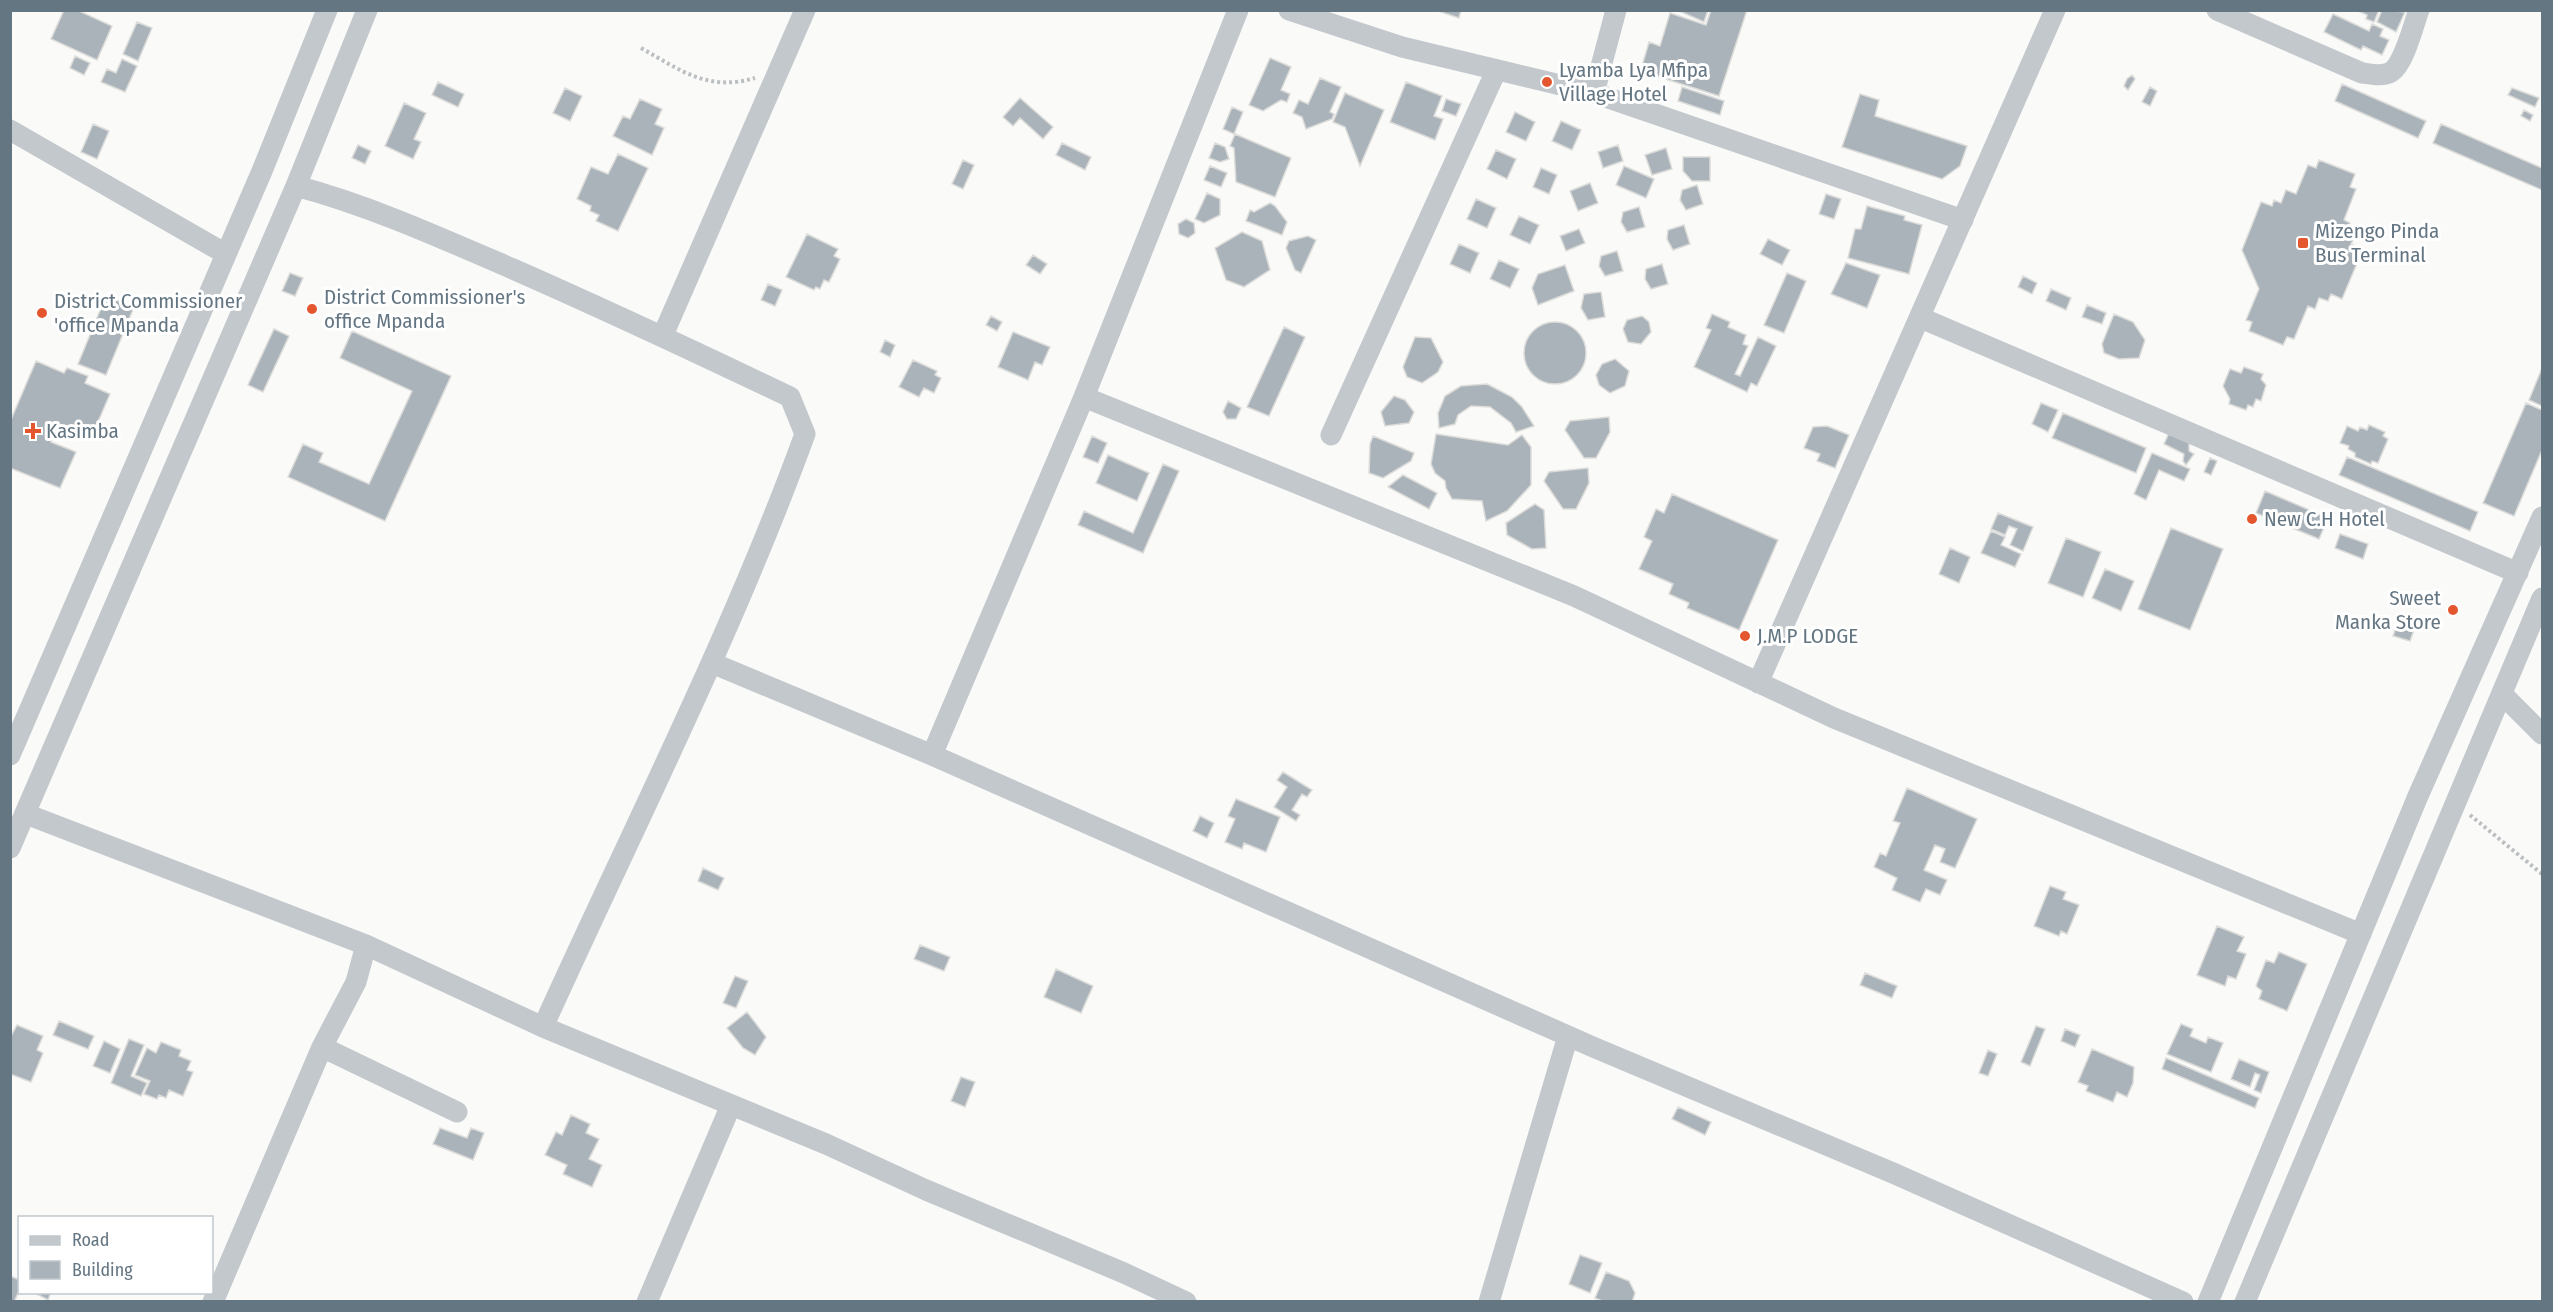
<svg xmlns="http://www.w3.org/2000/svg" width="2553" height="1312" font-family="'Fira Sans Condensed',sans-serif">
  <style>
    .building { fill: #aab3b9; stroke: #dcdcda; stroke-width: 1.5 }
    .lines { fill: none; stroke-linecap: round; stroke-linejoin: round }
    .path { stroke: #bbbfc2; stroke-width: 4; stroke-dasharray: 3 3; stroke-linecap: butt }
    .minor { stroke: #c3c8cc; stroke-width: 21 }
    .poi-dot { fill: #e4572e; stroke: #fff; stroke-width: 2 }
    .labels { text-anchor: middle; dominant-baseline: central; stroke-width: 6; stroke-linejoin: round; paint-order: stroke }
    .poi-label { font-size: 21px; fill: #657683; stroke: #fff; text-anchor: start }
  </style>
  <rect width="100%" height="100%" fill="#fafaf8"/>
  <path class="building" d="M64,10h13l35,16 -15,34 -46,-21z
    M1435,10h26l-2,8z
    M1677,10h31l-4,12z
    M1711,10h36l-28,86 -72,-23 -5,-7 7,-24 11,4 10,-33 36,12z
    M2356,10h23l-5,12 -8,-3 1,-4z
    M2382,10l23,2 -9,20 -19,-10z
    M2333,14l36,17 3,-7 11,5 -3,7 9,4 -7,15 -19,-9 -2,4 -37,-18z
    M137,22l15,6 -14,33 -15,-7z
    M75,56l15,7 -6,12 -14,-7z
    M1270,58l21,9 -10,23 9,4 -3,8 -6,-2 -18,11 -14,-6z
    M122,59l15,7 -12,26 -24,-10 6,-13 9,4z
    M2132,75l3,4 -7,11 -4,-4 3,-7z
    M1320,78l21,9 -11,25 4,2 -2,5 -26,10 -4,-12 -9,-4 6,-13 9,4z
    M438,82l26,12 -6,13 -26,-12z
    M1406,82l36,14 -8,20 9,3 -8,21 -45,-18z
    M2342,84l84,37 -8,17 -83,-37z
    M1682,87l42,14 -4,14 -42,-14z
    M2150,87l7,4 -7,15 -8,-4z
    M565,88l17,8 -12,25 -17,-8z
    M2512,88l27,10 -4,9 -27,-12z
    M1345,93l39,17 -24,56 -15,-39 -12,-5z
    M1860,94l19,6 -4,16 92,30 -7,20 -18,13 -100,-32z
    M1020,98l33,29 -10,12 -23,-21 -7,8 -10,-9z
    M640,99l22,10 -7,15 9,4 -12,27 -39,-19 10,-20 7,3z
    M1446,99l15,5 -5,12 -14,-5z
    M404,103l22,10 -12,26 7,3 -8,17 -28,-13z
    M1232,107l11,5 -9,22 -11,-5z
    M2524,110l9,5 -3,6 -9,-5z
    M1515,112l20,10 -9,19 -20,-9z
    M1561,121l20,9 -9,20 -20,-9z
    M93,124l16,7 -12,28 -16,-7z
    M2441,124l101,44v22l-109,-47z
    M1235,134l56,24 -16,39 -39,-15 -2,-34 -4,-2z
    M1062,143l29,14 -6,13 -29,-15z
    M1215,143l10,4 4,12 -9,3 -11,-4z
    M358,145l13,6 -6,13 -13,-6z
    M1618,145l5,16 -20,7 -5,-16z
    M1666,148l6,21 -20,6 -7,-20z
    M1496,150l20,9 -9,20 -20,-10z
    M618,154l30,14 -30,63 -22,-10 3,-6 -9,-4 1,-5 -14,-7 14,-32 17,7z
    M1683,157h27v24h-18l-9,-10z
    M963,160l11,5 -11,24 -11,-5z
    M2319,160l36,14 -5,13 6,2 -12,31 6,3 -3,7 9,4 -5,10 12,5 -21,50 -11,-5 -3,7 -9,-3 -4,11 -7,-3 -14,33 -7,-2 -4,8 -34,-14 3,-9 -6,-2 13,-31 -17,-39 19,-48 11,4 2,-6 7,3 5,-13 10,4 12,-29 8,3z
    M1210,166l17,7 -6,14 -17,-7z
    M1624,166l30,13 -8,19 -30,-13z
    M1541,168l16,7 -8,19 -16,-7z
    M1590,183l8,20 -20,8 -8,-20z
    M1697,185l6,19 -17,6 -6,-10 2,-10z
    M1207,193l13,6v16l-16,8 -9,-4z
    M1826,194l15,5 -7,20 -15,-5z
    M1476,199l20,9 -9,20 -20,-9z
    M1270,203l5,3 12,16 -5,13 -36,-14 4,-11 4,2z
    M1867,206l38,10 -1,4 18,5 -13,49 -61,-16 7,-29h6z
    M1639,207l6,20 -18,5 -6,-10 2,-10z
    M1519,216l20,9 -9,19 -20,-9z
    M1186,219l8,4 1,10 -7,5 -9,-4 -1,-10z
    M1684,225l6,19 -17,6 -6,-11 1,-9z
    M1579,229l6,14 -19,8 -6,-15z
    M1242,232l20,9 8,29 -26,17 -18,-7 -11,-32z
    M807,234l31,15 -4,7 6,3 -11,23 -5,-2 -4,9 -4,-2 -2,3 -28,-13z
    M1308,236l8,4 -15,33 -6,-3 -9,-22 3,-7z
    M1768,239l22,11 -8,15 -22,-11z
    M1459,244l20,9 -9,20 -20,-9z
    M1617,251l6,20 -18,5 -6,-10 2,-10z
    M1033,255l14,9 -7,10 -14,-9z
    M1499,260l20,9 -9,19 -20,-9z
    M1846,263l34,12 -13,33 -36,-14z
    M1662,264l6,20 -17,5 -6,-10 1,-10z
    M1565,265l9,26 -36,14 -6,-17 6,-14z
    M290,273l13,5 -8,18 -13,-5z
    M1787,273l19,8 -22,52 -20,-8z
    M2023,276l14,7 -5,11 -14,-7z
    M768,284l14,6 -7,16 -14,-6z
    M2051,289l20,9 -5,12 -20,-9z
    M1601,292l4,25 -17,3 -7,-12 3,-14z
    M106,296l28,11 -28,68 -28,-11z
    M2087,305l19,8 -4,11 -20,-7z
    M1712,314l18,8 -2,5 18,8 -3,9 5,2 -13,28 5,2 18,-39 18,9 -19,40 -6,-3 -4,9 -53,-25 17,-37 -5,-2z
    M2114,314l19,8 12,18 -6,18 -20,1 -15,-6 -2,-9z
    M991,316l11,6 -5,9 -11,-6z
    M1642,316l7,6 2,10 -10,12 -13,-2 -5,-13 4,-9z
    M1524 353a31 31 0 1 1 62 0a31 31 0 1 1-62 0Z
    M1284,327l21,10 -36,79 -22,-9z
    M274,329l15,7 -26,56 -15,-7z
    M352,331l99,45 -66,145 -97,-44 15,-33 20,9 -4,9 50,22 43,-93 -72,-33z
    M1013,332l37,15 -8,18 -7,-3 -7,18 -30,-13z
    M1415,337l16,1 12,24 -5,10 -16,11 -15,-6 -4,-10z
    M885,340l10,5 -5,12 -10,-5z
    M1615,359l14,12 -4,15 -15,7 -11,-8 -3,-10 6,-11z
    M913,360l24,11 -2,4 6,3 -7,15 -10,-5 -5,9 -20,-10z
    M36,361l28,12 3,-5 21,8 -3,7 25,11 -19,44 -32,-14 -8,18 25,10 -16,36 -50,-20v-46z
    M2244,367l19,7 -2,5 5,6 -5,16 -5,-2 -3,8 -5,-2 -2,5 -17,-6 1,-5 -7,-13 7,-17 11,4z
    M2542,368v38l-13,-6z
    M1487,384l25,13 10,10 12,19 -18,6 -5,-9 -21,-16 -19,-1 -13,9 -3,9 -16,4 -1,-15 7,-17 16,-10z
    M1394,396l11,4 9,12 -5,11 -24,3 -4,-14z
    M1228,401l13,7 -5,11h-9l-4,-7z
    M2041,403l17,7 -10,22 -16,-8z
    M2526,403l16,7v40l-28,66 -31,-13z
    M2063,413l83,35 -10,25 -84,-35z
    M1609,417l1,15 -14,26h-12l-19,-28 5,-9z
    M2369,425l16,7 -2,4 5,3 -10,24 -6,-2 -1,3 -16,-7v-4l-7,-4 1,-3 -9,-3 7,-17 11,5 2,-4 7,3z
    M1827,426l22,9 -14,33 -18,-7 3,-7 -16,-6 9,-21z
    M2169,433l20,8v10l5,3 -8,11 -3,-4 1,-7 -20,-10z
    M1436,434l72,11 14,-10 9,12v38l-24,26 -21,10 -4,-20 -30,-2 -6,-11 -1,-7 -10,-8 -4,-9z
    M1092,436l15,7 -9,20 -15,-6z
    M1373,436l41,17 -3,8 -28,17 -14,-5 1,-29z
    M2152,453l38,16 -6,12 -25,-11 -13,30 -12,-6z
    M1108,455l41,18 -12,28 -41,-18z
    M2347,457l131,55 -8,19 -131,-56z
    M2210,458l7,3 -6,14 -7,-3z
    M1163,464l16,7 -36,82 -65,-28 6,-14 49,22z
    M1588,468l1,15 -13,26h-13l-19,-28 5,-9z
    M1403,475l34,18 -8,16 -41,-22z
    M2265,491l63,27 -9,21 -63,-26z
    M1672,494l106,46 -39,90 -52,-22 2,-5 -20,-9 4,-10 -34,-15 13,-28 -8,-4 12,-28 8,4z
    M1535,504l9,6 2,38 -14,1 -25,-14 -1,-12z
    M1998,513l35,14 -10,24 -13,-6 7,-16 -8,-3 -4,9 -14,-6z
    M2171,528l52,21 -33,81 -52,-21z
    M1991,531l14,6 -4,8 20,9 -6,13 -34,-14z
    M2340,534l28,10 -5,15 -28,-11z
    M2066,538l35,14 -18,45 -35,-14z
    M1950,548l20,9 -11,26 -20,-9z
    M2105,569l29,12 -13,30 -29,-13z
    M2397,625l17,5 -4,11 -17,-5z
    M1283,772l29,18 -5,7 -5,-3 -10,16 8,5 -4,6 -22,-14 13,-20 -10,-7z
    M1907,788l70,31 -22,49 -15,-6 5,-13 -10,-4 -11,25 23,10 -7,15 -14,-6 -6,13 -28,-12 5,-12 -23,-11 6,-14 6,3 14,-33 -7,-2z
    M1236,799l44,18 -14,35 -22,-9 -2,6 -17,-7 10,-23 -7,-3z
    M1200,816l14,7 -7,15 -14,-7z
    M703,868l21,10 -6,12 -20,-9z
    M2050,886l16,6 -3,7 16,6 -12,29 -6,-3 -2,5 -25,-10z
    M2217,926l27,11 -7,14 9,3 -10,25 -8,-3 -3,10 -28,-11z
    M920,945l30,12 -6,14 -30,-12z
    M2279,952l28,12 -20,47 -28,-12 3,-8 -6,-5 10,-26 8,3z
    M1056,969l37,17 -12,27 -37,-16z
    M1865,973l32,13 -5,12 -32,-13z
    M735,976l13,5 -12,27 -13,-5z
    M747,1012l19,25 -11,18 -12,-7 -16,-20z
    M59,1021l35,15 -6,13 -35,-14z
    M2181,1024l12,5 -3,7 16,7 2,-6 15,6 -12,29 -44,-18z
    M17,1025l26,11 -6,14 6,3 -12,29 -21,-8v-36z
    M2036,1026l9,3 -15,37 -9,-4z
    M2065,1029l15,6 -5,12 -14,-6z
    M129,1039l15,6 -13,31 16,7 -6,13 -30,-13z
    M104,1041l16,8 -10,24 -17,-7z
    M161,1042l20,8 -2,6 12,5 -4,9 6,2 -10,24 -14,-6 -3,8 -7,-3 -2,4 -13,-5 6,-13 -15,-6 12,-27 9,5z
    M2092,1049l42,18 -1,16 -6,14 -10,-5 -4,10 -27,-11 2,-5 -10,-4z
    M1988,1050l9,4 -9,22 -9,-3z
    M2166,1058l93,40 -4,10 -93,-39z
    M2239,1059l30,13 -8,21 -7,-3 6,-15 -5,-2 -5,14 -19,-8z
    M961,1077l14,5 -10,25 -14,-6z
    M1678,1107l33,15 -6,13 -33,-16z
    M571,1115l19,9 -4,9 13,6 -10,20 13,6 -10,22 -29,-13 4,-9 -22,-10 11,-23 6,3z
    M440,1128l27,10 4,-10 13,5 -11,27 -40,-16z
    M1580,1255l22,8 -12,30 -21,-9z
    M1606,1272l23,9 6,12 -3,9h-27l-10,-4z
    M10,1276l10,4v9l-6,13h-4z
    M33,1292h18l-3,8z"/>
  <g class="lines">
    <path class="path" d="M641,48c39,22 67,44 114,30
      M2470,815l72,59"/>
    <path class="minor" d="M1289,10l113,37 192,46 369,127
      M2217,10l145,63c9,1 20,4 29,-1 13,-8 22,-46 28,-62
      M1594,93l22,-83
      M10,130l216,124
      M296,186c75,20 145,52 217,83 93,41 185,84 277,128l15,37c-74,203 -173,396 -262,593
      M1921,318l597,255
      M663,335l142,-325
      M1084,397l490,199 260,122 527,216
      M1331,435l165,-364
      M712,663l220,92 661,292 300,126 290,129
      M1758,683l297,-673
      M2502,694l40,40
      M10,755l252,-584 65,-161
      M932,755l152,-358 154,-387
      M26,814l340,131 177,82 283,117 100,46 198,83 62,29
      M10,848l286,-662 71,-176
      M322,1047l135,65
      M213,1302l109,-255 34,-65 10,-37
      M647,1302l84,-197
      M1489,1302l79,-266
      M2208,1302l210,-506 124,-279
      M2245,1302l297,-704"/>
  </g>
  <g class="poi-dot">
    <circle cx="1547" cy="82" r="6"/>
    <rect x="2297" y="237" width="12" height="12" rx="3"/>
    <circle cx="312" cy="309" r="6"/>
    <circle cx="42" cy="313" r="6"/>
    <path d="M30 422h6v6h6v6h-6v6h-6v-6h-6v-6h6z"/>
    <circle cx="2252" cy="519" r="6"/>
    <circle cx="2453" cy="610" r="6"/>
    <circle cx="1745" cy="636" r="6"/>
  </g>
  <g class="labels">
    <g class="poi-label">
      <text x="1559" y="70">Lyamba Lya Mfipa<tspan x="1559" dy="24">Village Hotel</tspan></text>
      <text x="2315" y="231">Mizengo Pinda<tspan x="2315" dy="24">Bus Terminal</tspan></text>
      <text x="324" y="297">District Commissioner's<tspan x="324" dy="24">office Mpanda</tspan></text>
      <text x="54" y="301">District Commissioner<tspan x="54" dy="24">'office Mpanda</tspan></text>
      <text x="46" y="431">Kasimba</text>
      <text x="2264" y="519">New C.H Hotel</text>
      <text x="2441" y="598" text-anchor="end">Sweet<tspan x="2441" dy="24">Manka Store</tspan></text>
      <text x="1757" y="636">J.M.P LODGE</text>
    </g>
  </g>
  <rect width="2553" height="1312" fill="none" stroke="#657683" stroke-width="24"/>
  <rect x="18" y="1216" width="195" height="78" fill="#ffffff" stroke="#c1c8cd" stroke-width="1.5"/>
  <rect x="30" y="1236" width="30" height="9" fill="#c3c8cc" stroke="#c1c8cd" stroke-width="1.5"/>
  <text x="72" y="1246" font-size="18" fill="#657683">Road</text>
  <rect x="30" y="1261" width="30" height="18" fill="#aab3b9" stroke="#c1c8cd" stroke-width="1.5"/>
  <text x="72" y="1276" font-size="18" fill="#657683">Building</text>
</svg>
